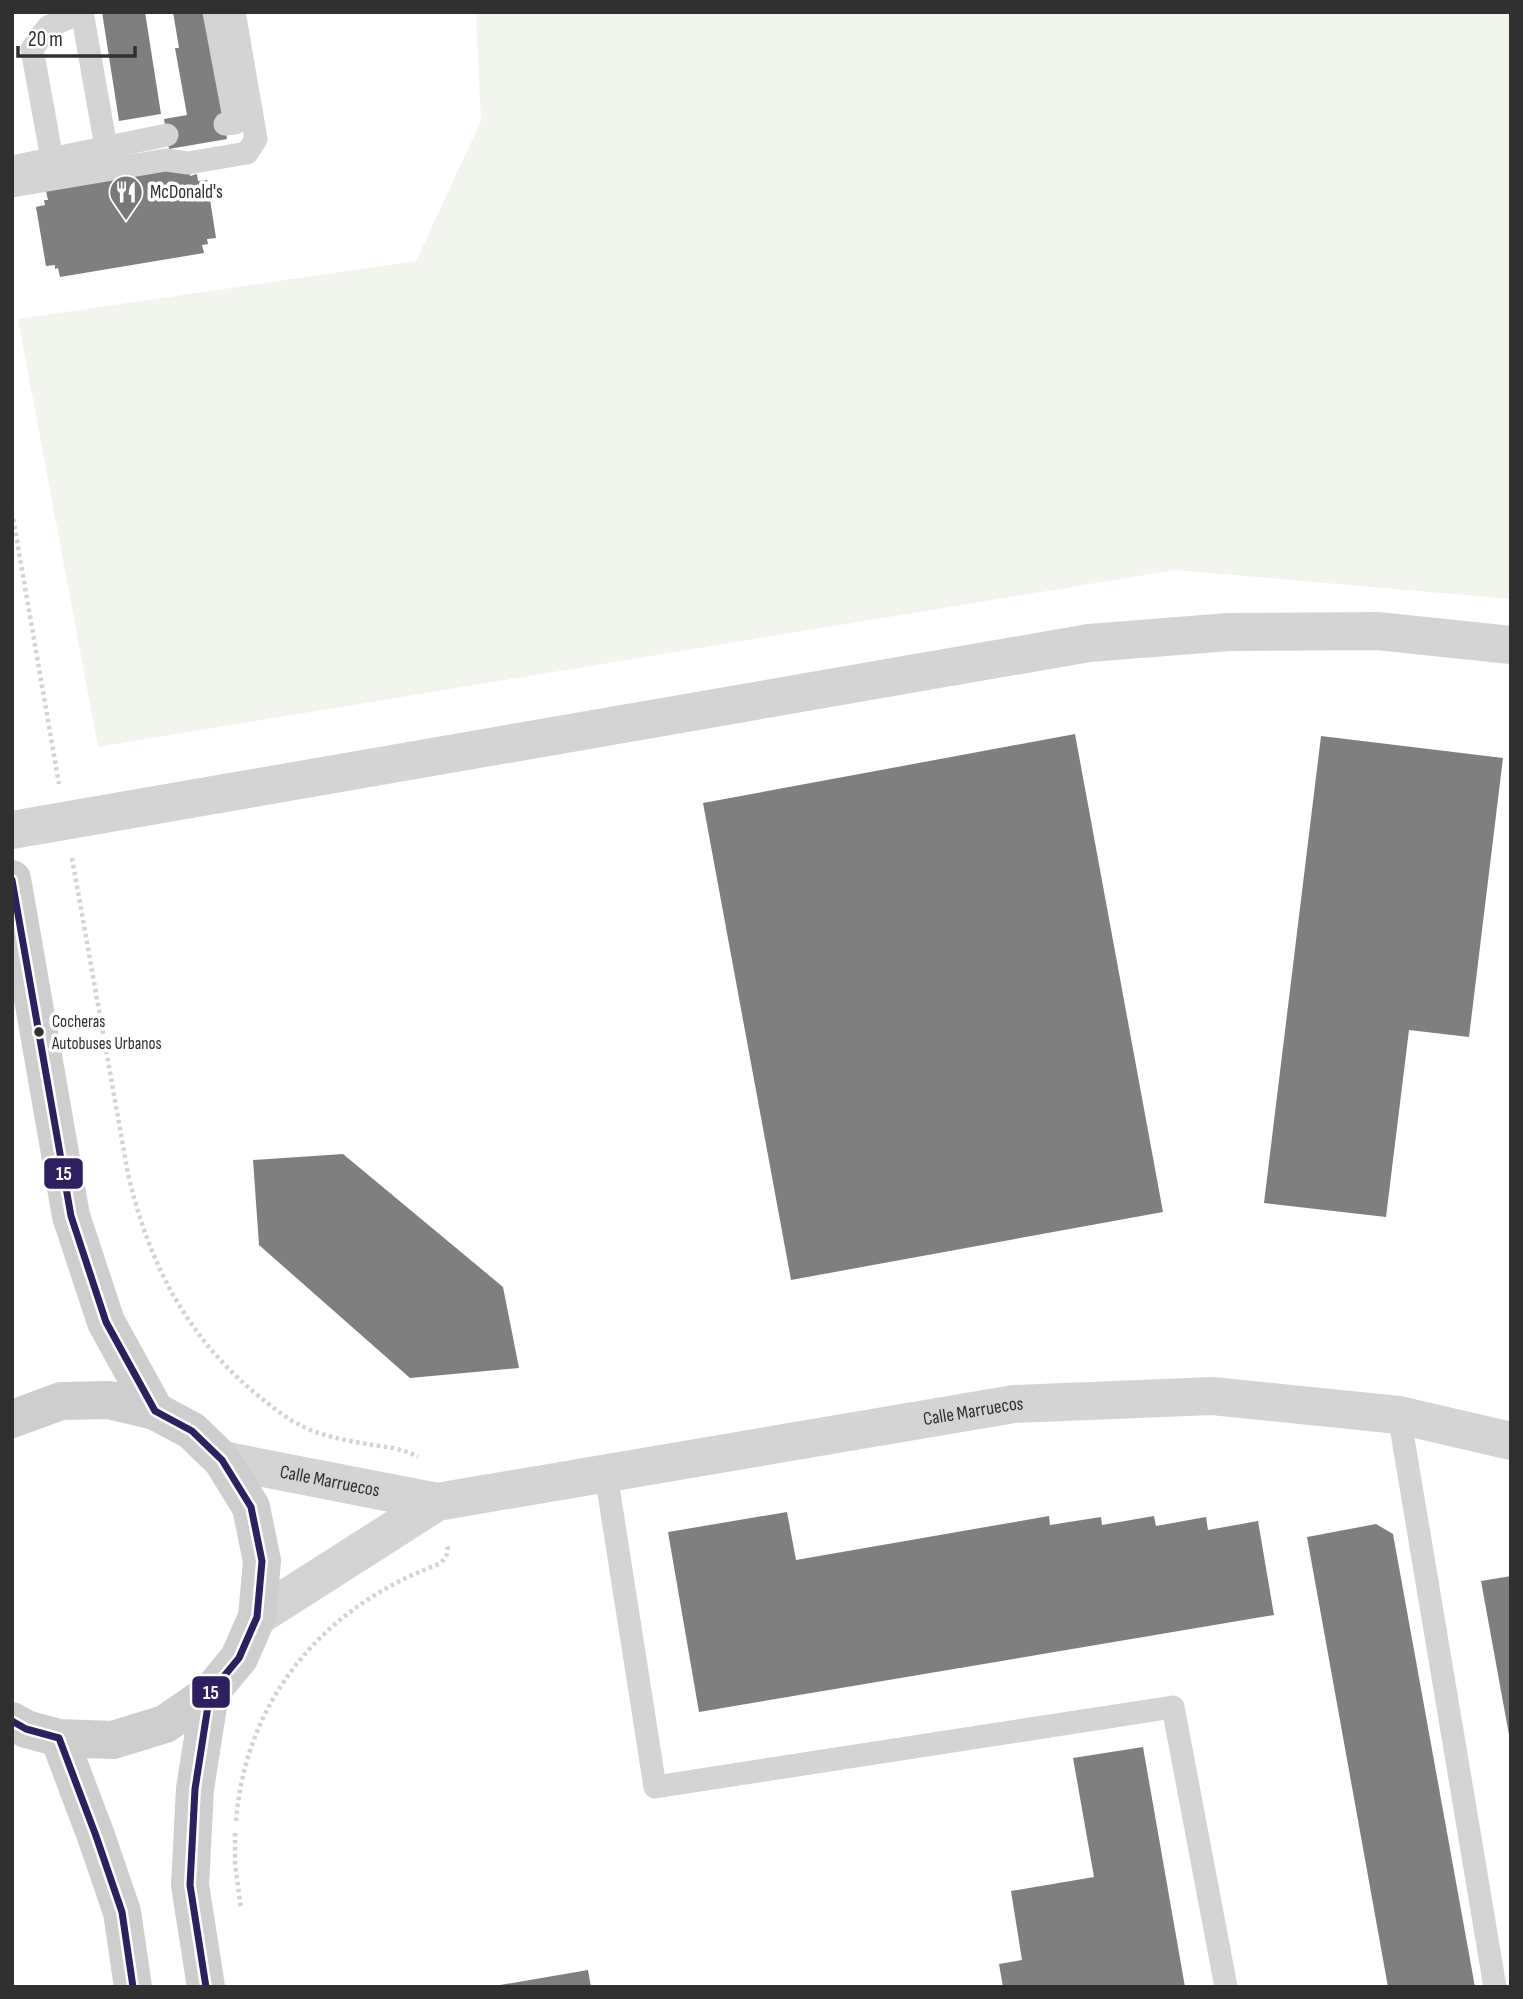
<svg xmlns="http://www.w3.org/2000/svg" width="1523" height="1999" font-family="'Sofia Sans Condensed',sans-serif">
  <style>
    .green { fill: #f2f5ed }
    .building { fill: #7f7f7f }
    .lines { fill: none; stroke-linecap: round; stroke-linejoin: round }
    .path { stroke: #d4d4d4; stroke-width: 4.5; stroke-dasharray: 3.5 3.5; stroke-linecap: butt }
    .service { stroke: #d4d4d4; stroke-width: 23 }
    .minor { stroke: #d4d4d4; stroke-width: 38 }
    .tertiary { stroke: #d4d4d4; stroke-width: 38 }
    .secondary { stroke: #cecece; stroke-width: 38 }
    .bus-1-casing { stroke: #fff; stroke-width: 12 }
    .bus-1 { stroke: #2d1f60; stroke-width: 7 }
    .bus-dot { fill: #303030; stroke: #fff; stroke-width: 2.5 }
    .labels { text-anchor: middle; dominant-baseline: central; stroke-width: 7; stroke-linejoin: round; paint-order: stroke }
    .bus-label { font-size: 17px; fill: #303030; stroke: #fff; text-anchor: start }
    .poi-label { font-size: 19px; fill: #303030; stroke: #fff; text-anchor: start }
    .street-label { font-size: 19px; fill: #303030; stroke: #fff }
    .line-badge { stroke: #fff; stroke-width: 2.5 }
    .badge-label { font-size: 19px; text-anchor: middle; font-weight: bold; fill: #fff }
  </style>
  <rect width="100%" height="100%" fill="#fff"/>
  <path class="green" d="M476,12h1035v587l-336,-29 -1077,177 -80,-428 398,-58 65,-140z"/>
  <path class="building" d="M102,12h43l16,102 -42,7z
    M173,12h32l22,127 -58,10 -5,-30 23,-4 -12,-67h4z
    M189,167l1,9 7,-2 1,7 9,-1 9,58 -9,1 1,5 -6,1 2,8 -144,24 -2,-9 -3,1v-4l-9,1 -10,-59 9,-2 -1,-5h4l-2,-9z
    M1075,734l88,478 -372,68 -88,-477z
    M1321,736l182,22 -34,279 -60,-7 -23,187 -122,-14z
    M343,1154l160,133 16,81 -109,10 -151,-133 -6,-85z
    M787,1512l9,48 253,-44 1,9 51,-8 1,8 52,-9 2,10 50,-9 2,13 50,-9 16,94 -575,97 -31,-180z
    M1376,1524l17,10 82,453h-87l-81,-450z
    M1511,1576v159h-2l-28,-154z
    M1143,1747l42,240h-182l-4,-23 23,-4 -11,-69 83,-14 -21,-119z
    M588,1970l3,17h-91v-2z"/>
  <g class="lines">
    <path class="path" d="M12,512l47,272
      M72,858l56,316c20,85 54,155 121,214 16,13 33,28 51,37 21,11 44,15 67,19 17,3 36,4 51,13
      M236,1821c10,-124 89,-215 203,-257 8,-7 10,-11 8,-21
      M235,1833v31l6,45"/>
    <path class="service" d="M82,12l24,135
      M214,12l21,111 -10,1
      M52,159l-20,-110 16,-22 33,-15
      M12,167l155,-32
      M12,186l154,-26 22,3 59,-10 9,-14 -22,-127
      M1399,1415l96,572
      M606,1474l49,313 518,-80 53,280"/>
    <path class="minor" d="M12,830l1077,-187 140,-11 148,-1 134,14"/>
    <g class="tertiary">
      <path id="s1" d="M222,1460l215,42 577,-98 198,-8 187,19 112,26"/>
      <path d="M257,1617l180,-115"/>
    </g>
    <path class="secondary" d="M12,879l59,337 35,106 49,89
      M12,1419l49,-18 48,-1 46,11 37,20 30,29 29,47 11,54 -5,56 -18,41 -29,35 -45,31 -52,16 -54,-2 -33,-9 -14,-8
      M59,1738l37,98 26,76 11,75
      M206,1987l-16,-102 5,-96 15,-96"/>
    <g class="bus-1-casing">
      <path id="bus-1" d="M12,880l59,336 35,106 49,89 37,20 30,29 29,47 11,54 -5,56 -18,41 -29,35 -15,96 -5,96 16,102
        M12,1721l14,8 33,9 37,98 26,76 11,75"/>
    </g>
    <use href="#bus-1" class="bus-1"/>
  </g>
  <defs>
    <g id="restaurant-pin" transform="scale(1.75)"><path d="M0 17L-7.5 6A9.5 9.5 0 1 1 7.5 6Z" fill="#787878" stroke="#fff"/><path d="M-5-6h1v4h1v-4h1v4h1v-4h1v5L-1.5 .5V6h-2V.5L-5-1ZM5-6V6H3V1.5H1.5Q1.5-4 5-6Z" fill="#fff"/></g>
  </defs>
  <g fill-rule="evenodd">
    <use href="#restaurant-pin" x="126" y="192"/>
  </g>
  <circle class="bus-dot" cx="39" cy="1032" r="6"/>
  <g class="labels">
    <g class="bus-label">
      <text x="52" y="1022">Cocheras<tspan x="52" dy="22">Autobuses Urbanos</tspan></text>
    </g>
    <g class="poi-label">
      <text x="150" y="192">McDonald's</text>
    </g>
    <g class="street-label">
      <text stroke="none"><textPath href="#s1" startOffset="763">Calle Marruecos</textPath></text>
      <text stroke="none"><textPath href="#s1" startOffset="110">Calle Marruecos</textPath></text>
    </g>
  </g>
  <g class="line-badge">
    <rect x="43" y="1157" width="41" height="33" rx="7" fill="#2d1f60"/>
    <rect x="191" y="1675" width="40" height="34" rx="7" fill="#2d1f60"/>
  </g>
  <g class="badge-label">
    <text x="64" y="1180">15</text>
    <text x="211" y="1699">15</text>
  </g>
  <rect width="1523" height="1999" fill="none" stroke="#303030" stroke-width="28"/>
  <path d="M18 46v10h117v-10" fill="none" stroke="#303030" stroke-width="3.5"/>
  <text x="28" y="46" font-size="21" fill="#303030" stroke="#ffffff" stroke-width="5" paint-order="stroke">20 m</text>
</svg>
